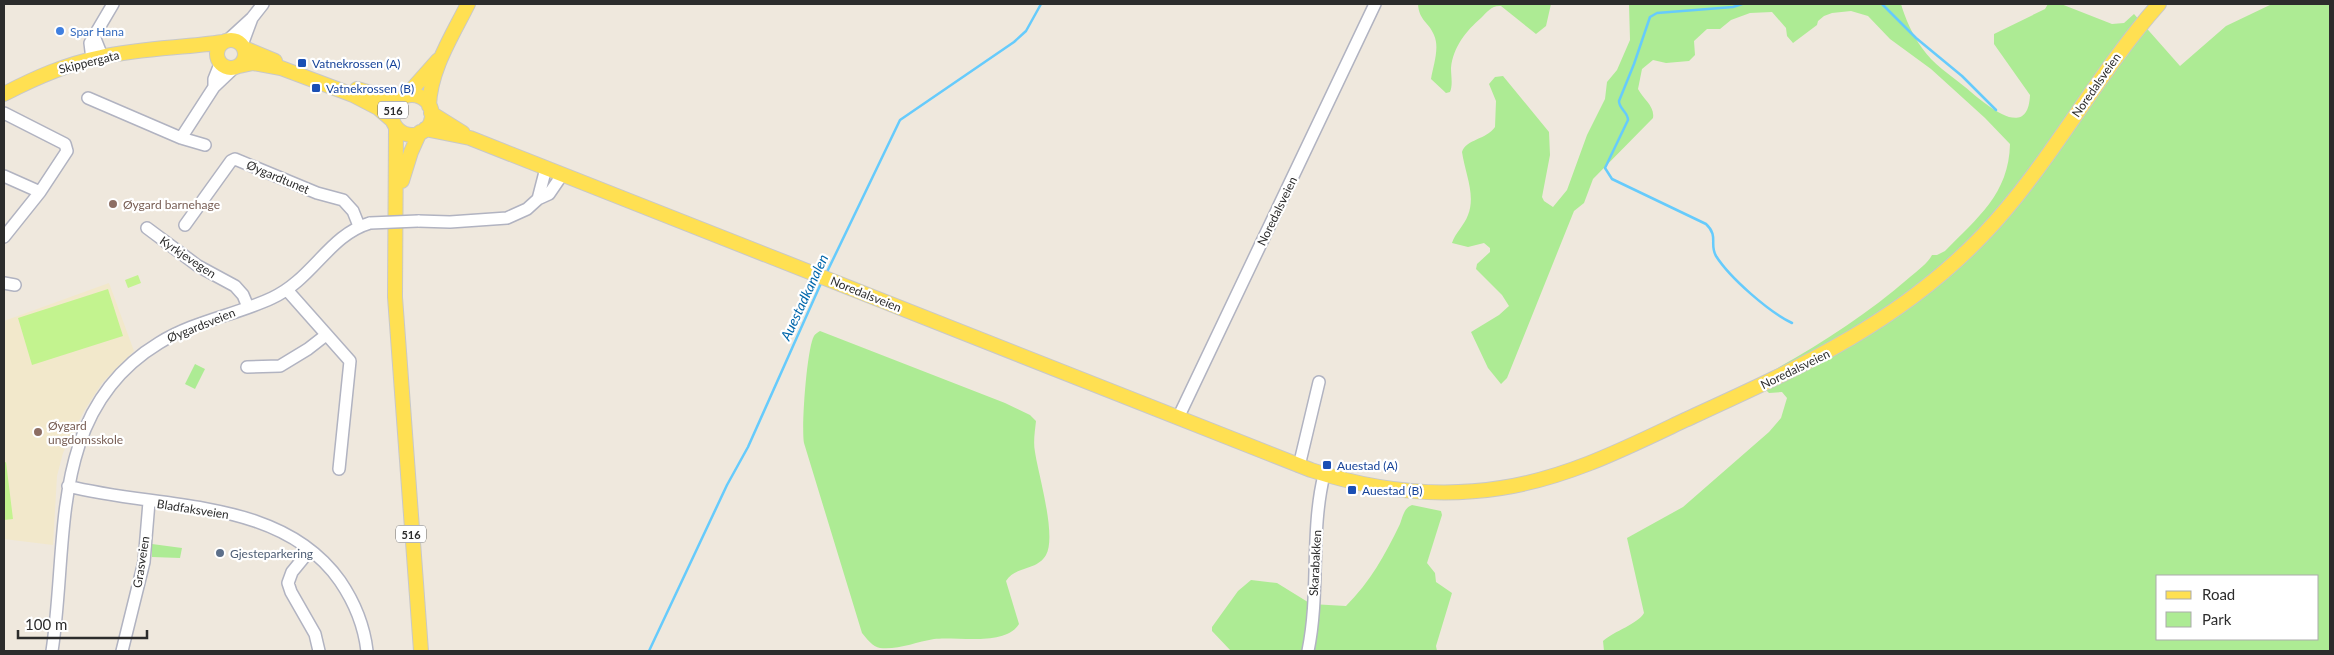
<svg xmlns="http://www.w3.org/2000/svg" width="2334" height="655" font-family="Lato,sans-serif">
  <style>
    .education { fill: #f2e8cb }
    .green { fill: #adeb94; fill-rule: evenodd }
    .pitch { fill: #c3f38f }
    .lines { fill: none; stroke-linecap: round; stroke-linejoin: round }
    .stream { stroke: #66cbfc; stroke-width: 2.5 }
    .minor-casing { stroke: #b1b3c1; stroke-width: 14 }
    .major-casing { stroke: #c8c8c8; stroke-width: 16 }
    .minor { stroke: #fff; stroke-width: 11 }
    .major { stroke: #ffe052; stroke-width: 14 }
    .minor-bridge-casing { stroke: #b1b3c1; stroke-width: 14; stroke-linecap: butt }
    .minor-bridge { stroke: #fff; stroke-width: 11 }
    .shop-dot { fill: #3f7fe0; stroke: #fff; stroke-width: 2 }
    .transit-dot { fill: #1a4fb4; stroke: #fff; stroke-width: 2 }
    .education-dot { fill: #8d6e63; stroke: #fff; stroke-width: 2 }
    .service-dot { fill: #5c6f8a; stroke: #fff; stroke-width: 2 }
    .labels { text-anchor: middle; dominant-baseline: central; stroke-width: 4.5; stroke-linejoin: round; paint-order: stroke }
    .shield { fill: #fff; stroke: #6b6b6b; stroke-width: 1 }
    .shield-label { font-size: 11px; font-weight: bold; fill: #2c2c2c }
    .shop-label { font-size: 12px; fill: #366cbe; stroke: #fff; text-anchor: start }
    .street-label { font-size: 12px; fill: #2c2c2c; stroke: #fff }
    .transit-label { font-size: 12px; fill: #164399; stroke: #fff; text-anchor: start }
    .education-label { font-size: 12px; fill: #785e54; stroke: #fff; text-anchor: start }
    .service-label { font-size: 12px; fill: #4e5e75; stroke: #fff; text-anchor: start }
    .water-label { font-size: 14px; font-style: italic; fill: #0067ac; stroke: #fff }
  </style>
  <rect width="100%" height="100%" fill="#efe8dd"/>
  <path class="education" d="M109,283l25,68 -32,32 -18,28 -21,42 -6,23 -4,69 -49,-6v-218z"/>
  <path class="green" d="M1418,4h133l-5,22 -10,8 -35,-28c-9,-1 -14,6 -20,12 -15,13 -28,29 -30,50 0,8 2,17 -1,24l-4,1 -15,-14c2,-13 9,-31 3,-44 -5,-13 -15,-14 -16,-31z
    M1629,4h272c4,14 12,32 21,44 11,16 28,27 43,39 17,14 63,57 65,8l-36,-51v-10l51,-25 3,-5h13l51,20 12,-1 10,-9 46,52 46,-40 46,-22h58v647h-726l-1,-10c11,-10 35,-17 41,-28l-17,-75 56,-31 86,-75 12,-14 6,-20 -5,-6 -13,1 -13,-13c55,-30 107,-62 154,-103 7,-6 18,-14 22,-22h5l8,-4c32,-33 64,-57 65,-107l-25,-26 -54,-49 -41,-30 -22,-23 -17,-5 -19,2 -8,3 -6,5 -1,4 -24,18 -6,-7 -1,-8 -14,-16 -22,1 -19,7 -11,9h-13l-13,12 1,14 -6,6 -23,2 -13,-3 -11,9 -4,20c5,10 17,17 15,29l-60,61 -9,24 -10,8 -67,167 -6,6 -13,-16 -17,-36 28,-17 10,-9 -7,-11 -26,-26 1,-5 13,-12v-4l-6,-5 -16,4 -16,-4c3,-10 12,-17 16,-28 8,-20 -3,-42 -6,-63 4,-13 24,-12 33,-25l1,-26 -7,-17 6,-7 8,-1 46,56 1,23 -8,42 2,4 9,6 14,-17 20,-55 18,-36 2,-17 10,-12 13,-30zM2158,576h160v63h-160z
    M820,331l185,72 25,12 6,6c-1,10 -3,21 -1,31 3,21 22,84 11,103 -9,16 -31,11 -40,26l13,43c-14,23 -63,12 -85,15 -18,3 -36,11 -54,9 -7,-1 -14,-10 -18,-15l-58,-190c-3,-15 3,-96 10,-107 1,-2 4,-4 6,-5z
    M195,364l10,5 -10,20 -10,-5z
    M1412,505l29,6 1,4 -15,48 8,10 1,9 16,11 -16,53 1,5h-206l-19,-20v-4l26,-36 13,-11 26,3 34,21 35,2c24,-24 39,-51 54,-82 3,-8 4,-16 12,-19z
    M152,544l30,4 -2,10 -28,-1z"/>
  <path class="pitch" d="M138,275l3,8 -13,5 -3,-8z
    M108,289l15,47 -91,29 -14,-47z
    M6,462l7,57 -9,1v-57z"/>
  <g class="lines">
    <path class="stream" d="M1742,4l-9,3 -76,6 -7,4 -16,47 -15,37c0,8 9,11 9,19l-23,48 7,11 94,45c13,12 3,20 10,32 14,22 53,56 76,67
      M1882,4l34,34 46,38 34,34
      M826,274l74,-154 114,-78 12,-11 15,-27
      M649,651l78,-166 21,-38 74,-166"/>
    <g class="minor-casing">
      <path id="minor" d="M94,36l8,20
        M228,40l24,-22 11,-14
        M242,45l10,-27
        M92,59l-2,-16 23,-39
        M214,87v-8l6,-15
        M88,98l93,40 24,7
        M4,113l61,31 2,7 -27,41 -36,45
        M181,138l33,-51 20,-19
        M4,176l36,16
        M538,199l8,-31
        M418,221l32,1 57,-4 20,-9 11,-10 11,-5 13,-19
        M185,225l46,-64 4,-2 82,34 26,7 10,11 6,15
        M147,228l51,38 37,20 8,9 5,12
        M4,283l11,2
        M287,290l63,71 -11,108
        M247,367l33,-1 28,-17 18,-14
        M1178,418l197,-414
        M1299,466l20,-84
        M68,486c91,24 212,10 272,95 15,22 24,44 27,70
        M310,550l-18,22 -4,11 3,9 24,42 4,17
        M52,651c17,-111 -5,-240 107,-308 35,-22 77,-28 113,-45 41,-19 57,-63 98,-75
        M122,651l22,-89 5,-60
        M1308,651c12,-58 2,-119 16,-176"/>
    </g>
    <g class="major-casing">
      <path id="major" d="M217 54a14 14 0 1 1 28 0a14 14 0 1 1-28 0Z
        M244,48l31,13
        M239,66l14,-3 28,5 72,27 25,13 15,13
        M357,89l24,7 19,3
        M4,94c31,-16 62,-30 97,-37 40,-9 81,-9 122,-15
        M392 115a20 20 0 1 1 40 0a20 20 0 1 1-40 0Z
        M406,96l32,-36
        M429,106c1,-36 23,-70 39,-102
        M431,113l32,20
        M396,127l-1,170 26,354
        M425,129l45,9 841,332c61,20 126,28 190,18 66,-10 125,-40 184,-68 111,-51 212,-95 298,-185 67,-70 112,-159 176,-231
        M402,181l9,-29 9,-20"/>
    </g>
    <use href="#minor" class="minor"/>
    <use href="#major" class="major"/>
    <g class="minor-bridge-casing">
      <path id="minor-bridge" d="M370,223l48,-2"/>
    </g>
    <use href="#minor-bridge" class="minor-bridge"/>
  </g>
  <circle class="shop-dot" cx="60" cy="31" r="5"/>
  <g class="transit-dot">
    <rect x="297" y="58" width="10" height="10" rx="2.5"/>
    <rect x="311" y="83" width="10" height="10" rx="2.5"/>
    <rect x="1322" y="460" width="10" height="10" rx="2.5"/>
    <rect x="1347" y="485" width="10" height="10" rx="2.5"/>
  </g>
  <g class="education-dot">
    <circle cx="113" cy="204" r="5"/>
    <circle cx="38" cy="432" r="5"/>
  </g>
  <circle class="service-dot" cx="220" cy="553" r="5"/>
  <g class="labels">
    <g class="shield">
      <rect x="378" y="101.5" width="30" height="17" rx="4"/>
      <rect x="396" y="525.5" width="30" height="17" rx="4"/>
    </g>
    <g class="shield-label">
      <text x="393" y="110">516</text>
      <text x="411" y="534">516</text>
    </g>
    <g class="shop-label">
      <text x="70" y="31">Spar Hana</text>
    </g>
    <g class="street-label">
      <text transform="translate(89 62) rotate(-14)">Skippergata</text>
      <text transform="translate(2096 85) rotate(-55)">Noredalsveien</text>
      <text transform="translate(278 177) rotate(23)">Øygardtunet</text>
      <text transform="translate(1277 211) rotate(-64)">Noredalsveien</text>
      <text transform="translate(188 257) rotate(34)">Kyrkjevegen</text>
      <text transform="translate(866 294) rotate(22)">Noredalsveien</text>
      <text transform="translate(201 325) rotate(-22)">Øygardsveien</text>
      <text transform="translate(1795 369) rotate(-26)">Noredalsveien</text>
      <text transform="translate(193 509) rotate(9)">Bladfaksveien</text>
      <text transform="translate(141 562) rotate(-81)">Grasveien</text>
      <text transform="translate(1315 563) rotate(-87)">Skarabakken</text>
    </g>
    <g class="transit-label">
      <text x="312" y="63">Vatnekrossen (A)</text>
      <text x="326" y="88">Vatnekrossen (B)</text>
      <text x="1337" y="465">Auestad (A)</text>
      <text x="1362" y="490">Auestad (B)</text>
    </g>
    <g class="education-label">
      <text x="123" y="204">Øygard barnehage</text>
      <text x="48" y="425">Øygard<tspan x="48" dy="14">ungdomsskole</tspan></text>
    </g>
    <g class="service-label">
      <text x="230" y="553">Gjesteparkering</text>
    </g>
    <g class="water-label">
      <text transform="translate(804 297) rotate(-65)">Auestadkanalen</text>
    </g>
  </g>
  <rect width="2334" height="655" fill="none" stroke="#2c2c2c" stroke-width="10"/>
  <rect x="2156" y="575" width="162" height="65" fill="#ffffff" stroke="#ababab"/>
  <rect x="2166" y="591" width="25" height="8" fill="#ffe052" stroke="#ababab"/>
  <text x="2202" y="600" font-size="15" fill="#2c2c2c">Road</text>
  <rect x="2166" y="612" width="25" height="15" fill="#adeb94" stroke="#ababab"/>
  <text x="2202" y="625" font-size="15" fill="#2c2c2c">Park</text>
  <path d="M18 630v8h129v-8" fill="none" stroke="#2c2c2c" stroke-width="2.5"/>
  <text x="25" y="630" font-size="15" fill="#2c2c2c" stroke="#ffffff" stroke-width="4" paint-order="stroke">100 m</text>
</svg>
